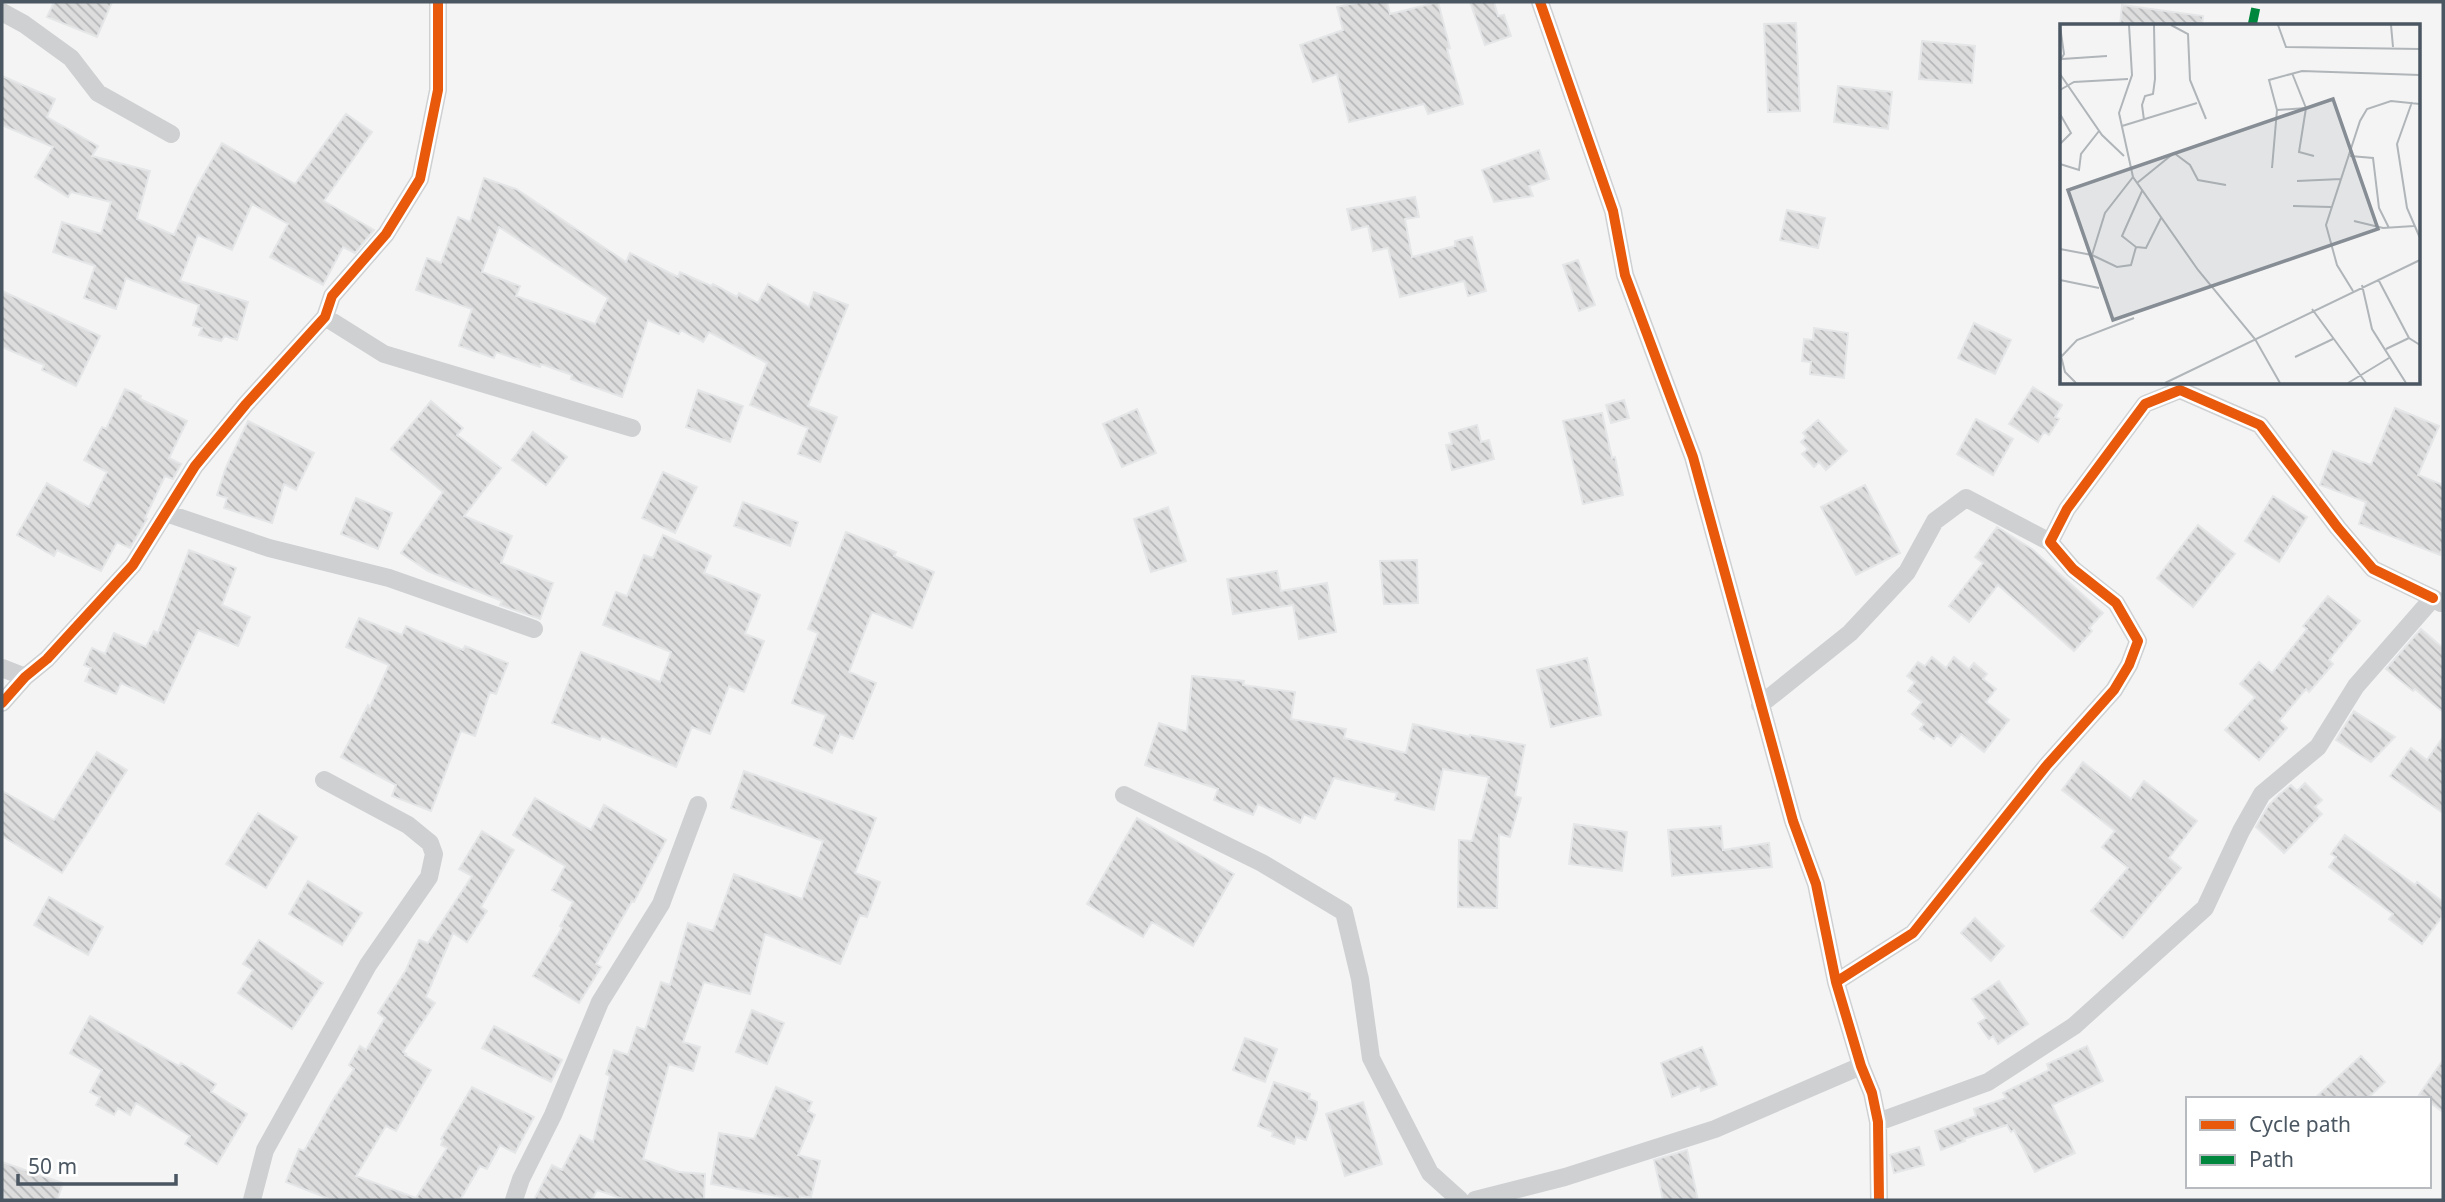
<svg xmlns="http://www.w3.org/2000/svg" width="2445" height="1202" font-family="'Noto Sans',sans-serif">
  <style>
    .building { fill: url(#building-back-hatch); stroke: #e5e6e7; stroke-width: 2; fill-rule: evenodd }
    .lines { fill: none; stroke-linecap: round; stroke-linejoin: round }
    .minor { stroke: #ced0d2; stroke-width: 18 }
    .quiet { stroke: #00873e; stroke-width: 9; stroke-dasharray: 18 9; stroke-linecap: butt }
    .cycleway-casing { stroke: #fff; stroke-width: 15 }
    .cycleway { stroke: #e8590c; stroke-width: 10 }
    .inset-road { fill: none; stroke: #b0b5b9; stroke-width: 2 }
    .view { fill: #868d94; fill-opacity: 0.15; stroke: #868d94; stroke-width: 3.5 }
    .inset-edge { fill: none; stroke: #4a5661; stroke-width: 3.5 }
  </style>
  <defs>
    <pattern id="building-back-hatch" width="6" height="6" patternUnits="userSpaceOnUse" patternTransform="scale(1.75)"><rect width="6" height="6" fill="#ddddde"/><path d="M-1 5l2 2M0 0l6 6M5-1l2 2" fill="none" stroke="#b5b6b7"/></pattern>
  </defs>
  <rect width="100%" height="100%" fill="#f4f4f4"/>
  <path class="building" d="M54,2h58l-15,35 -50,-20z
    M1359,2h28l3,12 48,-12 12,46 -3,1 16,55 -35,10 -4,-10 -75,18 -12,-48 -24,8 -13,-37 43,-15 -6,-23z
    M1470,2h24l4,14 6,-1 7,21 -26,9z
    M2122,5l81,11 -1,10h-82z
    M1796,23l4,88 -32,1 -4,-88z
    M1922,41l53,5 -3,37 -53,-4z
    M2,76l53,23 -8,18 51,29 -6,10 58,15 -13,48 37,16 20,-44 28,-48 73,41 51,-70 26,18 -48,69 50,29 -19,23 -12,-6 -20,38 -53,-28 18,-33 -36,-20 -20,46 -34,-15 -18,46 68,21 -11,38 -12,-4 -4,5 -22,-6 3,-7 -9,-3 6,-20 -73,-27 -10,31 -32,-11 11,-32 -42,-14 9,-30 39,12 10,-32 -40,-10 -3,5 -33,-20 18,-30 -51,-22z
    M1838,86l54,6 -4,37 -54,-7z
    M1539,150l10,29 -20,7 4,10 -39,6 -12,-32z
    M484,178l32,11 110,73 4,-9 48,24 2,-5 31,14 2,-2 24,13 2,-4 19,10 10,-19 41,23 5,-15 34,13 -40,101 29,11 -17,45 -22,-8 10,-26 -58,-23 17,-42 -58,-31 -6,10 -22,-12 -2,4 -31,-14 -26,77 -51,-18 1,-4 -31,-11 -1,3 -44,-15 -2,6 -35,-12 13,-37 -56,-19 11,-32 14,5 17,-46 12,5zM499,227l109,71 -13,26 -79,-28 4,-10 -38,-14z
    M1415,197l4,20 -14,2 7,38 43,-11v-5l17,-4 14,54 -18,5 -4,-15 -64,16 -12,-49 -15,3 -5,-25 -16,4 -5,-21z
    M1787,210l38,8 -7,30 -38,-8z
    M1578,260l17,45 -16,6 -16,-46z
    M2,291l98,45 -24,50 -34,-16 2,-5 -42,-18z
    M1974,323l37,17 -16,34 -37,-16z
    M1814,328l34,5 -4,45 -34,-4 1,-12 -9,-1 2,-22 9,1z
    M2033,387l29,18 -7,12 4,2 -10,16 -5,-3 -6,10 -29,-18z
    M125,389l16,7 -1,3 47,22 -18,37 12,6 -8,15 -8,-3 -20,42 2,1 -17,29 -13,-6 -16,29 -44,-21 -3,6 -37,-21 30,-52 42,24 18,-35 -23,-12 18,-33 4,2z
    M698,390l45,16 -13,36 -44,-15z
    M1624,400l5,18 -18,5 -5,-18z
    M431,401l32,27 -6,7 44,33 -37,48 48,20 -11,27 52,20 -13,36 -40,-14 2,-4 -74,-30 -27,-18 42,-61 -52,-43z
    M2395,408l44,18 -21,49 25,10v61l-3,9 -81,-31 7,-22 -46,-17 13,-34 38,14z
    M1137,409l19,44 -34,14 -19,-43z
    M1602,413l10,45 3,-1 8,38 -40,9 -20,-83z
    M1976,419l37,20 -20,36 -36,-21z
    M1818,420l29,31 -21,19 -7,-8 -5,5 -12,-13 6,-5 -7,-7 5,-5 -3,-4z
    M248,421l66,32 -18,37 -12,-6 -12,39 -48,-15 3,-10 -10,-3 9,-28z
    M1477,425l4,17 8,-2 5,19 -42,11 -6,-25 6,-1 -3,-11z
    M533,432l34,25 -21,28 -34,-25z
    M663,472l34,15 -22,46 -33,-15z
    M1865,485l35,68 -44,22 -35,-68z
    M2273,496l34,21 -28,45 -34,-21z
    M356,498l36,15 -14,36 -37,-15z
    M743,502l55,20 -8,24 -56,-20z
    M1168,507l18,54 -35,11 -17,-53z
    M2198,525l37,29 -42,53 -36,-29z
    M1997,527l35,22 71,64 -14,15 3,3 -18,20 -76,-66 -29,37 -20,-16 34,-43 -8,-6z
    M846,532l50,20 -2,4 40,16 -22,56 -40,-16 -23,60 27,11 -23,56 -13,-5 -8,19 -18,-8 12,-30 -34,-12 26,-70 -10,-4z
    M663,535l48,21 -7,17 56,22 -15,39 19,7 -20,51 -15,-6 -19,48 -18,-7 -16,40 -74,-31 -2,4 -48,-17 29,-71 79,30 11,-30 -68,-27 13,-33 11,4 17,-41 9,3z
    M189,550l47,18 -14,37 28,12 -12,29 -40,-16 -34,73 -43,-20 -5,11 -31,-13 6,-13 -7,-3 8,-17 13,6 9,-21 32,14 8,-16 4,2z
    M1417,560l1,43 -34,1 -4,-43z
    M1277,571l4,20 46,-8 9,49 -37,7 -6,-34 -60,9 -6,-35z
    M2328,596l32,25 -31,39 4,4 -24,28 -3,-3 -27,32 8,7 -28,32 -34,-30 30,-33 -15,-13 19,-22 13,11 35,-44 -4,-3z
    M359,618l43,17 4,-9 57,24 2,-4 43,17 -12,31 -6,-2 -15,44 -14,-5 -30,80 -39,-15 4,-11 -55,-28 27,-52 2,2 19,-42 -43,-18z
    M2421,629l22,19v64l-28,-23 -2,2 -27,-22z
    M1932,657l14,11 8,-11 15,12 5,-6 13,11 -4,5 13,10 -10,13 23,18 -25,32 -23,-18 -10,12 -14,-11 -3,4 -14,-10 4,-5 -12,-10 10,-12 -14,-11 7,-9 -8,-6 11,-14 7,4z
    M1587,658l14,57 -50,12 -14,-57z
    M1192,676l52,5 -1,4 52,7 -4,27 55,10 -2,9 62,15 7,-29 57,13v-2l55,10 -10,51 6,2 -11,39 -11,-3 -2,74 -39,-1 1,-67 13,1 17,-64 -46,-8 -9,41 -39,-10 2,-7 -63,-15 -19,41 -11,-5 -4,9 -42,-19 -5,11 -39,-15 4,-11 -73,-24 14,-42 28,9z
    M2354,711l41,26 -24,25 -35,-22z
    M2443,737v76l-53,-37 21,-28 16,12z
    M97,752l30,18 -65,103 -60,-37v-45l52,29z
    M2083,762l48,37 13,-18 53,40 -28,37 12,10 -58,70 -32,-27 37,-43 -26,-21 13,-16 -53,-41z
    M744,771l132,47 -21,55 25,9 -13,35 -7,-2 -20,49 -75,-30 -15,60 -46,-12 -21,60 17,5 -7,24 -24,-7 -26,95 36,13 26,2 -1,26h-78l-29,-10 -5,10h-58l18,-35 10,5 18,-35 13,7 17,-66 -4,-2 8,-24 14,5 9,-28 8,3 16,-48 9,3 18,-62 25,8 21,-57 68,25 21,-58 -92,-33z
    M2305,783l17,17 -7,7 7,7 -38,39 -28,-26 12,-21 11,-11 12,-10 6,6z
    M535,798l56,32 13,-25 62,35 -32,62 -2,-1 -36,63 5,3 -22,36 -46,-27 29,-48 -2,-2 13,-24 -21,-12 13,-24 -52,-31z
    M258,813l39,24 -31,51 -40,-24z
    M1137,818l97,56 -41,72 -41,-24 -9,15 -56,-33z
    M1574,824l53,8 -5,39 -53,-7z
    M1721,826l2,24 46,-7 3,24 -100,9 -4,-46z
    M482,831l32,19 -33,57 6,4 -20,31 -14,-9 -27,64 9,6 -32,49 3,2 -1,1 26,15 -35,61 -10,-5 -30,50 60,22 31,-50 -6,-3 2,-5 -2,-1 31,-52 62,30 -19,36 -15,-8 -13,24 -7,-3 -20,34h-128l-46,-18 13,-33 5,2 29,-51 21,-31 -5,-4 11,-19 6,4 19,-32 -7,-5 28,-43 13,-30 9,3 44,-67 -13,-7z
    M2345,835l70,50 2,-3 26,20v13l-21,29 -33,-25 4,-5 -64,-47 7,-10 -5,-3z
    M308,881l54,32 -20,32 -53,-31z
    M49,897l54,30 -15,28 -54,-30z
    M1975,918l29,28 -13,15 -30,-28z
    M259,940l64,43 -31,46 -54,-36 15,-23 -10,-6z
    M1999,981l29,43 -30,20 -5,-8 -4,3 -11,-16 8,-5 -14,-19z
    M752,1010l32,13 -17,41 -31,-12z
    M90,1016l89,50 2,-3 35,21 -5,8 36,22 -30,50 -32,-20 5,-8 -54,-33 -6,12 -12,-7 -4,7 -18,-10 4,-8 -10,-5 12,-22 -32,-17z
    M494,1026l68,34 -11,22 -69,-34z
    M1245,1038l32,11 -12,33 -32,-12z
    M2087,1046l16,35 -51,24 23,48 -40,19 -21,-42 -3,2 -4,-7 -43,14 1,2 -24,9 -6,-19 41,-15 -2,-7 32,-11 -3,-5 46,-23 -2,-6z
    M1702,1047l15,38 -16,6 -1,-5 -28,11 -11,-34z
    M2361,1056l24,26 -18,17h-53z
    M2443,1060v52l-14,-10v-3l-10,-4z
    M1274,1082l36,12 -1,5 8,3v7l-11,31 -10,-3 -2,7 -22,-8 1,-4 -15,-6z
    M776,1087l36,15 -4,9 7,4 -17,40 22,6 -9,36 -11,-1 -1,4 -88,-16 8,-51 35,6z
    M1363,1102l19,62 -37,12 -19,-62z
    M1919,1147l5,18 -30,8 -4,-18z
    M1687,1150l11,50h-35l-9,-40z
    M2,1162l61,21 -6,17h-55z"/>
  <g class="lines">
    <path class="minor" d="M1540,2l73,209 12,64 68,182 100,364 23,63 20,98 25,84 11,27 6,29 1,78
      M2,12l22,12 47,34 27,35 73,41
      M325,317l59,37 248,74
      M166,513l103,35 120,30 145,51
      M2,668l23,9
      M2,703l23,-26 22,-18 86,-94 62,-99 51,-62 79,-87 7,-21 54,-62 34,-55 18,-89v-88
      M1760,705l90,-72 57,-61 28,-51 31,-23 84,44
      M1124,795l138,68 82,49 16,67 11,79 59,115 30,27
      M1836,982l77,-49 134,-168 67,-75 15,-25 9,-24 -22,-38 -43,-34 -23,-27 17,-33 78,-105 35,-14 80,35 78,103 35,41 60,29
      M1878,1122l110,-40 86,-56 131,-118 36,-77 21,-37 56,-47 38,-61 77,-88 8,5
      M252,1200l13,-50 103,-185 61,-88 5,-23 -4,-11 -22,-18 -84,-45
      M514,1200l7,-21 32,-64 47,-113 61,-98 37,-99
      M1475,1200l90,-23 150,-48 146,-63"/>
    <path class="quiet" d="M2252,26l5,-24"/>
    <g class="cycleway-casing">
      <path id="cycleway" d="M1540,2l73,209 12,64 68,182 100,364 23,63 20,98 25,84 11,27 6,29 1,78
        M2,703l23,-26 22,-18 86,-94 62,-99 51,-62 79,-87 7,-21 54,-62 34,-55 18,-89v-88
        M1836,982l77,-49 134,-168 67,-75 15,-25 9,-24 -22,-38 -43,-34 -23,-27 17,-33 78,-105 35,-14 80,35 78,103 35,41 60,29"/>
    </g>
    <use href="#cycleway" class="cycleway"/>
  </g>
  <g transform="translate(2060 24)">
    <rect width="360" height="360" fill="#f4f4f4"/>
    <path class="inset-road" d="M69,1l3,50 -13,38 14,64 65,93 57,69 25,44M111,1l17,9 2,46 16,39M218,1l8,22 134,2M331,1l2,22M2,35l45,-3M0,37l4,-7 -4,-28M232,49l14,35 -7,44 15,4M0,50l42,61 22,21M0,66l14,-8 54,-3M352,78l-15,42 10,64 13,30M217,86l29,-2M0,90l11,19 -11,11M84,96l-2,-15 3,-9 8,-2 2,-15 -1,-54M62,102l75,-23M290,132l23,2 6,50 10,20M0,140l19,6 2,-16 18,-23M212,144l5,-58 -8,-30 33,-9 118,4M237,157l44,-2M77,159l37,-30 16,12 8,15 28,5M233,182l38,1M294,197l29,7 31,-2M76,223l10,1 15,-30M0,225l32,6 13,-42 28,-36M32,231l25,12 14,-2 5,-18 -14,-11 20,-45M318,255l31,59 11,7M0,256l39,8M302,261l10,44 34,54M293,267l-16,-26 -11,-40 34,-104 7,-12 24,-8 29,3M252,285l54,74M326,325l23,-11M0,328l5,20 11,11M235,333l38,-18M0,334l17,-18 57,-22M105,359l255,-123M288,359l41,-25"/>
    <path class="view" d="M273,75l45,130 -265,91 -45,-130z"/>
    <rect width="360" height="360" class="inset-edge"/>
  </g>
  <rect width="2445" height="1202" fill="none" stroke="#4a5661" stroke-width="7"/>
  <rect x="2186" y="1097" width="245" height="91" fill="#ffffff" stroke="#b7bbc0" stroke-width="2"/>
  <rect x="2200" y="1120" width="35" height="10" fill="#e8590c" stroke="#b7bbc0" stroke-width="2"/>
  <text x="2249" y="1132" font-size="21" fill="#4a5661">Cycle path</text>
  <rect x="2200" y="1155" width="35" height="10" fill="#00873e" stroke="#b7bbc0" stroke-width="2"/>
  <text x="2249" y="1167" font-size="21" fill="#4a5661">Path</text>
  <path d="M18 1174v10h158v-10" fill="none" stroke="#4a5661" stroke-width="3.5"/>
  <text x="28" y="1174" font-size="21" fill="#4a5661" stroke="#ffffff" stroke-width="5" paint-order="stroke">50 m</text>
</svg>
